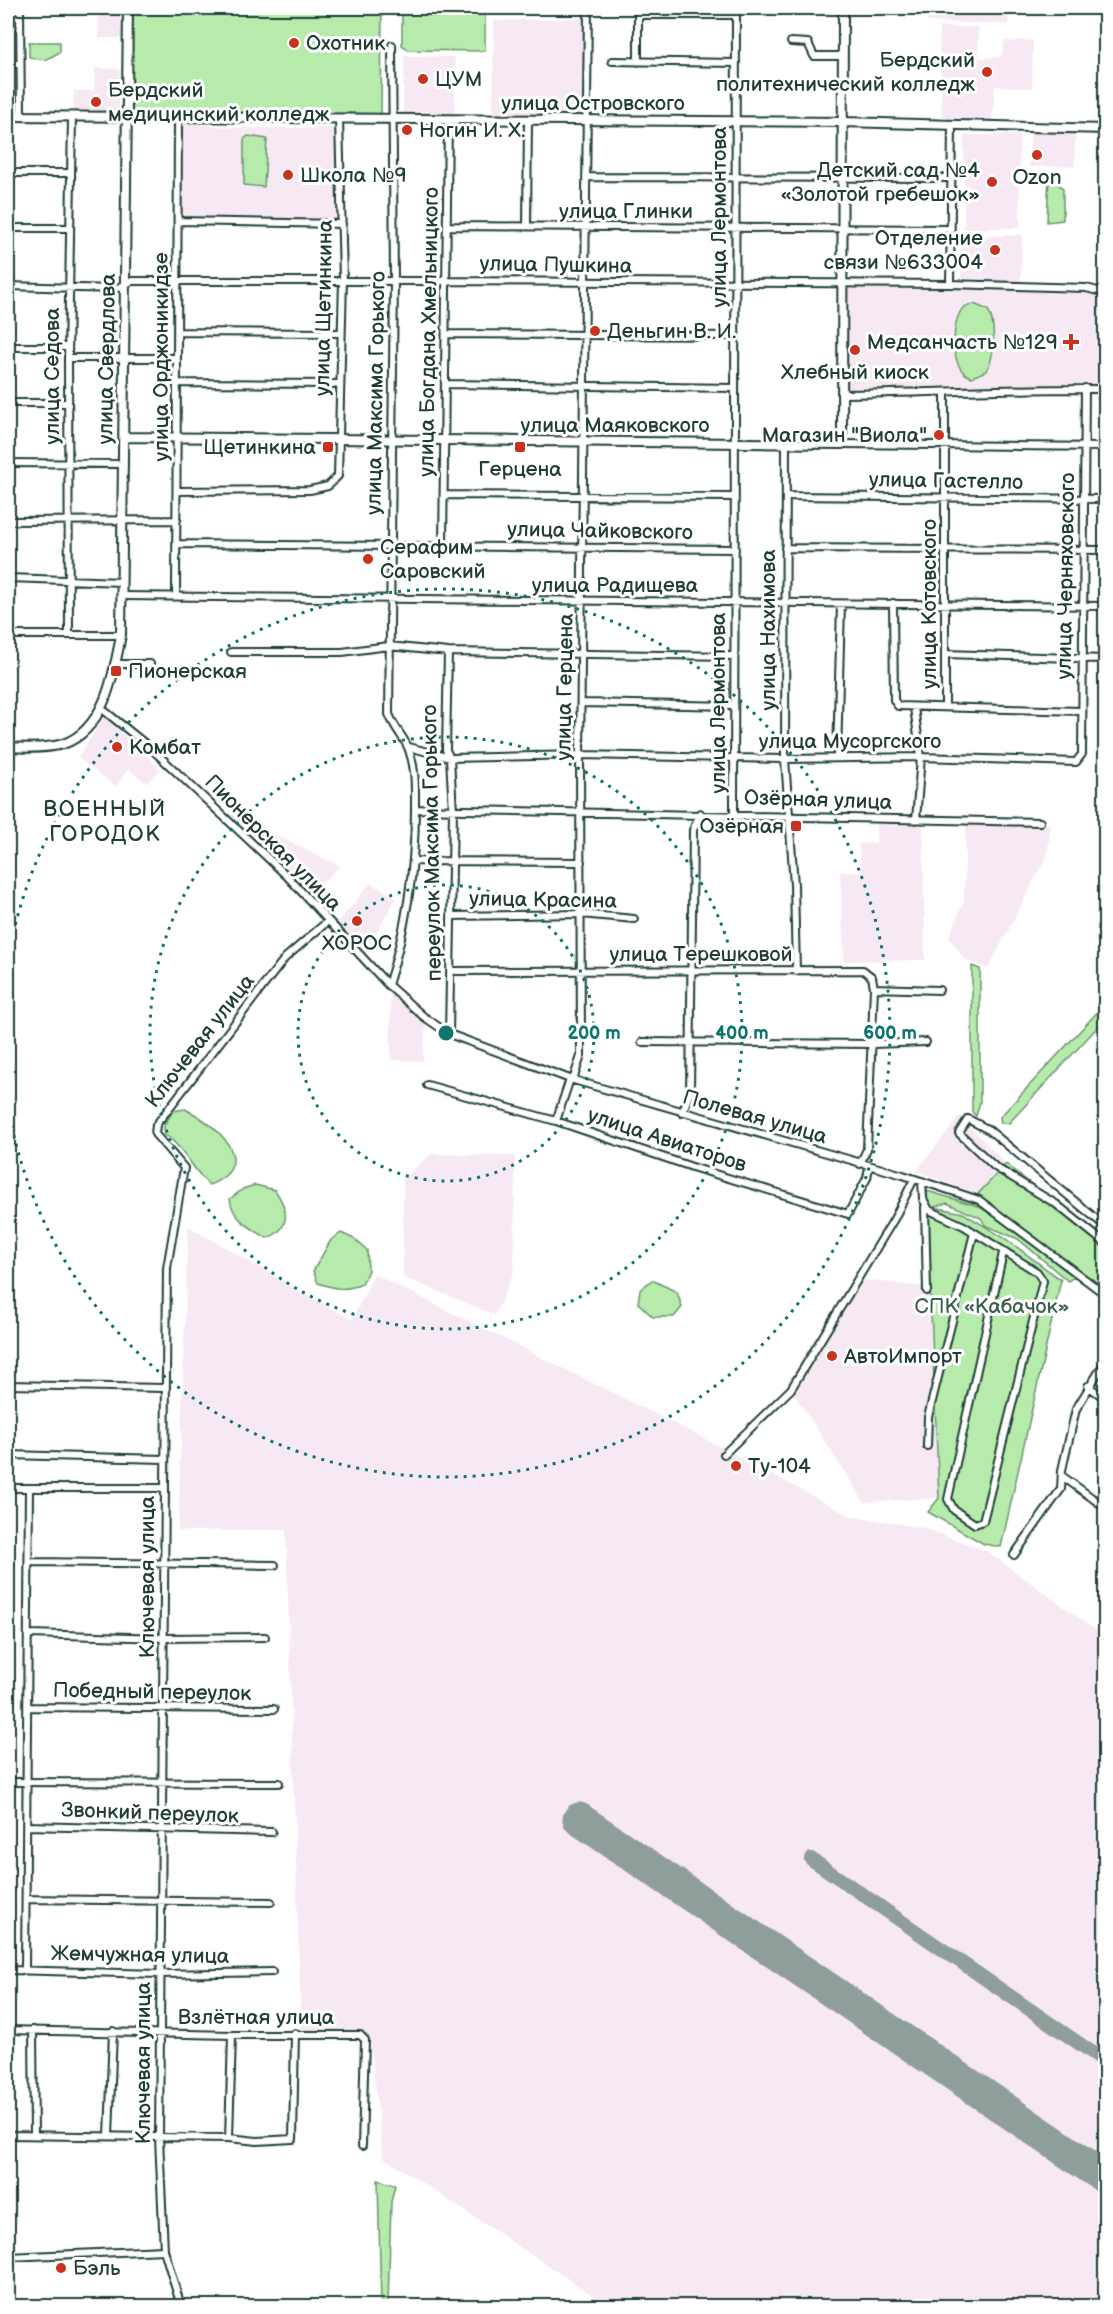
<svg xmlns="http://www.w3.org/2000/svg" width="1113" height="2314" font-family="'Balsamiq Sans',sans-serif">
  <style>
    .built { fill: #f7e9f3 }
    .green { fill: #b7ebac; stroke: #6b9470; stroke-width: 1.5 }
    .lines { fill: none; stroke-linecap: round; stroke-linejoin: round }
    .taxiway { stroke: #8f9e9a; stroke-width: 14 }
    .runway { stroke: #8f9e9a; stroke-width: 33 }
    .minor-casing { stroke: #1f3d34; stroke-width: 10 }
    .tertiary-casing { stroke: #1f3d34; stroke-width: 12 }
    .minor { stroke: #fff; stroke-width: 6 }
    .tertiary { stroke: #fff; stroke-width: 8 }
    .ring { fill: none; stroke: #0f766e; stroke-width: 3; stroke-dasharray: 3 6 }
    .poi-dot { fill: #c8321e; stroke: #fff; stroke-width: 2 }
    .labels { text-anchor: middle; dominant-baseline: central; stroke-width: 6; stroke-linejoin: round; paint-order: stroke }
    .poi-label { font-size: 21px; fill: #1f3d34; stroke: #fff; text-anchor: start }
    .street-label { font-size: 21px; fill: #1f3d34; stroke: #fff }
    .park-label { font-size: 21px; fill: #3d604c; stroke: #fff }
    .neighbourhood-label { font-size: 22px; letter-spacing: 1.5px; fill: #1f3d34; stroke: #fff }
    .centre { fill: #0f766e; stroke: #fff; stroke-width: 3 }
    .ring-label { font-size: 18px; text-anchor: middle; font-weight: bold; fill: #0f766e; stroke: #fff; stroke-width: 6; stroke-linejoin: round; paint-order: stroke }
  </style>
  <rect width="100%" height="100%" fill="#fff"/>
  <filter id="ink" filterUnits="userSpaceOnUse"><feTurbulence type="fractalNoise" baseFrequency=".0167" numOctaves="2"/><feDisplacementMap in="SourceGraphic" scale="12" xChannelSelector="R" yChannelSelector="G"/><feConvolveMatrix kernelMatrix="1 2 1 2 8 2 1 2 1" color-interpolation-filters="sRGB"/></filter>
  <g filter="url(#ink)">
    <path class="built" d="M99,8h23l-1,30h-22z
      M928,8h81l-1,16 -81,-2z
      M585,18l-1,98h-91l1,-95z
      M939,27h39l1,31 22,-1 4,-16 28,-1 -1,48 -37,-2 -3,35 -50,-1z
      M404,56l51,1v59h-52z
      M95,68l25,1 -1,44 -46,1 1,-24 20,1z
      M177,122l62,6h97v95l-159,-3z
      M1030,132l45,1v33l-46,1z
      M964,135h55l1,93 -56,1z
      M1022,235l-1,48 -60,-5v-42z
      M845,288l189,1 71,5v96l-261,1z
      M104,717l57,52 -14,14 -19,-14 -12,18 -38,-29z
      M223,810l117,56 -30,28z
      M876,821l47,1 2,138 -81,1 -4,-90 21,1 -2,-28 17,-1z
      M966,822l85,2 -4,32 -59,113 -24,-10 -15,-22 15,-36z
      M370,883l26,15 -32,58 -27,-32z
      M390,993l36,30 -3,38 -32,-1z
      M960,1116l46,48 -28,30 -62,-23z
      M431,1154l84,2 -1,115 -19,44 -92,-38v-98z
      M188,1226l164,94 22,-46 349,174 125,67 76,13 63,23 118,86v669h-496l-226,-149 -13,-120 -69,-5 -15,-502 -108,1z
      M853,1278l77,10 9,210 -75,4 -77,-119z"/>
    <path class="green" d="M132,8h250l-1,107h-250z
      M402,8h83v43l-76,-1 -7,-5z
      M29,42h31v10l-15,8 -16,-3z
      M248,136l19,3 -3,48 -20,-2v-46z
      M1049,173l14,16v31l-16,2z
      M974,304l14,6c8,13 7,49 -2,61l-14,6c-24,-5 -21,-59 -8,-70z
      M972,966l8,3v133l-4,14 -4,-4z
      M1105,1004v15l-96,104h-8l-1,-6z
      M185,1109c30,14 77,55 24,76 -18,-17 -24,-37 -45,-51v-9l9,-14z
      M1006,1164l99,79v48l-127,-97z
      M255,1185l20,5c13,19 17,39 -8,48 -16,-10 -35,-19 -37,-39l13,-10z
      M927,1191l51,15 35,22 61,49 -6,4 -50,-42 -33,-14 -4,-7 -34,-15 -13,4 29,6 43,26 55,41 -60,267 -17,-3 -56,-32 11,-14 -9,-210 -7,-83 6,1 -3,-4z
      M341,1233l13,6 13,11 1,20 -6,14c-16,7 -27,5 -44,-1l-5,-12 18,-31z
      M652,1280l25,12 5,15 -8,10h-21l-15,-14 2,-13z
      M378,2180l17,5 -4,17 -3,104h-7z"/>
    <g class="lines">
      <path class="taxiway" d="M811,1859l295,203"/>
      <path class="runway" d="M579,1819l527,359"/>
      <g class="minor-casing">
        <path id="minor" d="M20,8l1,108
          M8,17h12
          M791,42l17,1 6,13h28
          M612,61l124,2
          M638,62v-47h98l-2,799
          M8,64h12
          M8,173h63
          M586,177l364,1
          M178,221l164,3
          M447,226l502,3
          M527,226l1,-106
          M8,228h62
          M950,284l2,-158
          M8,286l107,3 17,-8h315l503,3 136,4 20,5
          M178,332l162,1
          M447,334l288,2
          M8,347h60
          M68,358h109
          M177,383l162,1
          M446,384l289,4
          M945,393v314
          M841,394c88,-1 176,-6 265,-5
          M8,403h60
          M786,444l-1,315 9,126 2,86
          M842,444l264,3
          M8,463l116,1
          M177,491l133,-1 18,-4 10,-10 5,-196 -4,-162
          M444,495l291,2
          M786,496l320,3
          M8,521l169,-1
          M177,544l558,5
          M443,545l5,-425
          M785,548l321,2
          M8,578l114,4
          M176,595l2,-476
          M123,596l983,10
          M893,603l1,97 4,6 183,5
          M8,635h113
          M69,635l-1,-277 4,-241
          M231,652h111l47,-6 59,6 286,4
          M448,652l-2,98 4,8 3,53 -4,223
          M945,654l161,5
          M114,664h36
          M582,703l152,3
          M101,708l53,43 133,125 101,109 35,31 26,18 121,45 333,96 76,25 127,95
          M914,708l7,49 -5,63
          M409,747l41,11 130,-3 205,4 136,-2 155,5 6,-8 3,-366
          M837,758l4,-154
          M415,809l625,13
          M415,861l166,1
          M452,916l129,-2 53,5
          M452,971l411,-1 9,7 2,11 65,2
          M388,985c19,-58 27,-116 27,-176 0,-20 1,-40 -6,-59 -3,-10 -15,-22 -20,-36l5,-434 -2,-235
          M642,1042l231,2 53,-2
          M573,1080l8,-24 -1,-301 8,-747
          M427,1085l129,36 139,47 153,46 19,-36 2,-11
          M682,1113l8,-20 3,-263 7,-17
          M556,1121l14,-42
          M860,1164l7,-15 7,-161
          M922,1181l1,18 6,11 35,16 73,46 6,9 -60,240 -8,3 -21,-14 -6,-11 55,-246
          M925,1207l2,84
          M1106,1227l-117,-97 -21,-11 -9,14 36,34 61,37 50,40
          M8,1385l156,3
          M1088,1386l18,13
          M927,1446l1,-29 46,-184
          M724,1454l67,-65 103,-170 20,-40
          M8,1455l156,4
          M1062,1476l44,32
          M8,1488h156
          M1014,1555l47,-66 1,-19 14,-61 30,-49
          M30,1562l245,3
          M30,1634l134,4 101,-1
          M29,1707l245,2
          M8,1782l271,1
          M27,1826l245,6
          M26,1899l245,3
          M8,1970l152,4 112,-2
          M25,1970l4,-482
          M8,2030l224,5h128l5,5 -3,106
          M33,2030l1,105
          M8,2135l221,3 28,3 36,-2 2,-106
          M109,2136l4,-105
          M229,2138l3,-103
          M8,2257l156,-7
          M181,2306l-17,-56 -5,-112 8,-870 17,-100 -29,-34 1,-9 129,-167 43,-37"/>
      </g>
      <g class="tertiary-casing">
        <path id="tertiary" d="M8,116l834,6 264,7
          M125,437l717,7 1,-436
          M8,747c17,1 38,2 55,-3 42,-14 51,-71 58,-109l7,-627"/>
      </g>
      <use href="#minor" class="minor"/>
      <use href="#tertiary" class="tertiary"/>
    </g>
  </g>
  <g class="ring">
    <circle cx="446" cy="1033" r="148"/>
    <circle cx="446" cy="1033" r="296"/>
    <path d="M8 960A444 444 0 1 1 8 1106"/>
  </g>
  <g class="poi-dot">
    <circle cx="294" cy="43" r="6"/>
    <circle cx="987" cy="72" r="6"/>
    <circle cx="423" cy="79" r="6"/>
    <circle cx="96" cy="102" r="6"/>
    <circle cx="407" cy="130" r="6"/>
    <circle cx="1037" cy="155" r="6"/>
    <circle cx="288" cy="175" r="6"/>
    <circle cx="992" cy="182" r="6"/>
    <circle cx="995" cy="250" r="6"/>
    <circle cx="595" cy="331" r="6"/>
    <path d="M1068 333h6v6h6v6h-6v6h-6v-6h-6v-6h6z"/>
    <circle cx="855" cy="350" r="6"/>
    <circle cx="939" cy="435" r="6"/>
    <rect x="322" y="441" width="12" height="12" rx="3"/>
    <rect x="514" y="441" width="12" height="12" rx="3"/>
    <circle cx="368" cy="559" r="6"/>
    <rect x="110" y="665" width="12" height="12" rx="3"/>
    <circle cx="117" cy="747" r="6"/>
    <rect x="790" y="820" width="12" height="12" rx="3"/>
    <circle cx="357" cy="921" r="6"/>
    <circle cx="832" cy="1356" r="6"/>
    <circle cx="736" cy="1466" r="6"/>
    <circle cx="61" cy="2268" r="6"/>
  </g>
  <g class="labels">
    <g class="poi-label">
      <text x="306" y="43">Охотник</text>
      <text x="975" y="60" text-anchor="end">Бердский<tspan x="975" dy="24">политехнический колледж</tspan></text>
      <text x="435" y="79">ЦУМ</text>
      <text x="108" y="90">Бердский<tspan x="108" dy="24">медицинский колледж</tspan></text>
      <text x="419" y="130">Ногин И. Х.</text>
      <text x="980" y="170" text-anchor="end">Детский сад №4<tspan x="980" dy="24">«Золотой гребешок»</tspan></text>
      <text x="300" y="175">Школа №9</text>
      <text x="1037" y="177" text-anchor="middle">Ozon</text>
      <text x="983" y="238" text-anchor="end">Отделение<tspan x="983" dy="24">связи №633004</tspan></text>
      <text x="607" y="331">Деньгин В. И.</text>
      <text x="1058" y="342" text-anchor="end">Медсанчасть №129</text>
      <text x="855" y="372" text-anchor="middle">Хлебный киоск</text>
      <text x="927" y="435" text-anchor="end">Магазин "Виола"</text>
      <text x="316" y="447" text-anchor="end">Щетинкина</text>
      <text x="520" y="469" text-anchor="middle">Герцена</text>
      <text x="380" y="547">Серафим<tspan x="380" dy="24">Саровский</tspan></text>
      <text x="128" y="671">Пионерская</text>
      <text x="129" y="747">Комбат</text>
      <text x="784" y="826" text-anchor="end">Озёрная</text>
      <text x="357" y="943" text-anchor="middle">ХОРОС</text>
      <text x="844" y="1356">АвтоИмпорт</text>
      <text x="748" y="1466">Ту-104</text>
      <text x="73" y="2268">Бэль</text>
    </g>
    <g class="street-label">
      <text x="593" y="103">улица Островского</text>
      <text x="626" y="211">улица Глинки</text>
      <text transform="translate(719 217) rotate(-90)">улица Лермонтова</text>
      <text transform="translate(556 265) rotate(1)">улица Пушкина</text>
      <text transform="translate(324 308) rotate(-89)">улица Щетинкина</text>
      <text transform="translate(429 332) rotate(-89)">улица Богдана Хмельницкого</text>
      <text transform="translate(161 357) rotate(-90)">улица Орджоникидзе</text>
      <text transform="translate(107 359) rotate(-89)">улица Свердлова</text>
      <text transform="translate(52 376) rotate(-90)">улица Седова</text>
      <text transform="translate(376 393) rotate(-89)">улица Максима Горького</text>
      <text x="615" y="425">улица Маяковского</text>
      <text transform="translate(946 481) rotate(1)">улица Гастелло</text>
      <text transform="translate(600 531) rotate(1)">улица Чайковского</text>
      <text transform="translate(1066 576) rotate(-89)">улица Черняховского</text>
      <text x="615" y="585">улица Радищева</text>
      <text transform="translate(929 604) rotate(-90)">улица Котовского</text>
      <text transform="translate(768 630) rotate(-90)">улица Нахимова</text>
      <text transform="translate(565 687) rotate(-89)">улица Герцена</text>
      <text transform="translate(718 703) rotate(-90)">улица Лермонтова</text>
      <text x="850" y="741">улица Мусоргского</text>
      <text transform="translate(818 800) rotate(2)">Озёрная улица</text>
      <text transform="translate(273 843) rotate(45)">Пионерская улица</text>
      <text transform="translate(432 843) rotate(-91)">переулок Максима Горького</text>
      <text transform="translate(543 900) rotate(1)">улица Красина</text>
      <text x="701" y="954">улица Терешковой</text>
      <text transform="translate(200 1041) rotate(-52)">Ключевая улица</text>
      <text transform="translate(755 1117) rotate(16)">Полевая улица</text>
      <text transform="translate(667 1140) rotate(18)">улица Авиаторов</text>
      <text transform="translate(147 1577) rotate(-90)">Ключевая улица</text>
      <text transform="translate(152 1692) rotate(1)">Победный переулок</text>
      <text transform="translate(150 1813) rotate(2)">Звонкий переулок</text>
      <text transform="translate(140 1955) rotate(1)">Жемчужная улица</text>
      <text x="256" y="2017">Взлётная улица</text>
      <text transform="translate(143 2063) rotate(-90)">Ключевая улица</text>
    </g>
    <g class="park-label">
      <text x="992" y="1306">СПК «Кабачок»</text>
    </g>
    <g class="neighbourhood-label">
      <text x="105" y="809">ВОЕННЫЙ<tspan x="105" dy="25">ГОРОДОК</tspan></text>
    </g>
  </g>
  <circle cx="446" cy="1033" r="9" class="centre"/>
  <g class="ring-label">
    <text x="594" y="1039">200 m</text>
    <text x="742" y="1039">400 m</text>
    <text x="890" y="1039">600 m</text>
  </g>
  <rect width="1113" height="2314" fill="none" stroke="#fff" stroke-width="30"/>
  <rect x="15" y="15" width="1083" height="2284" fill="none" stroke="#1f3d34" stroke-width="2" filter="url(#ink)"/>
</svg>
